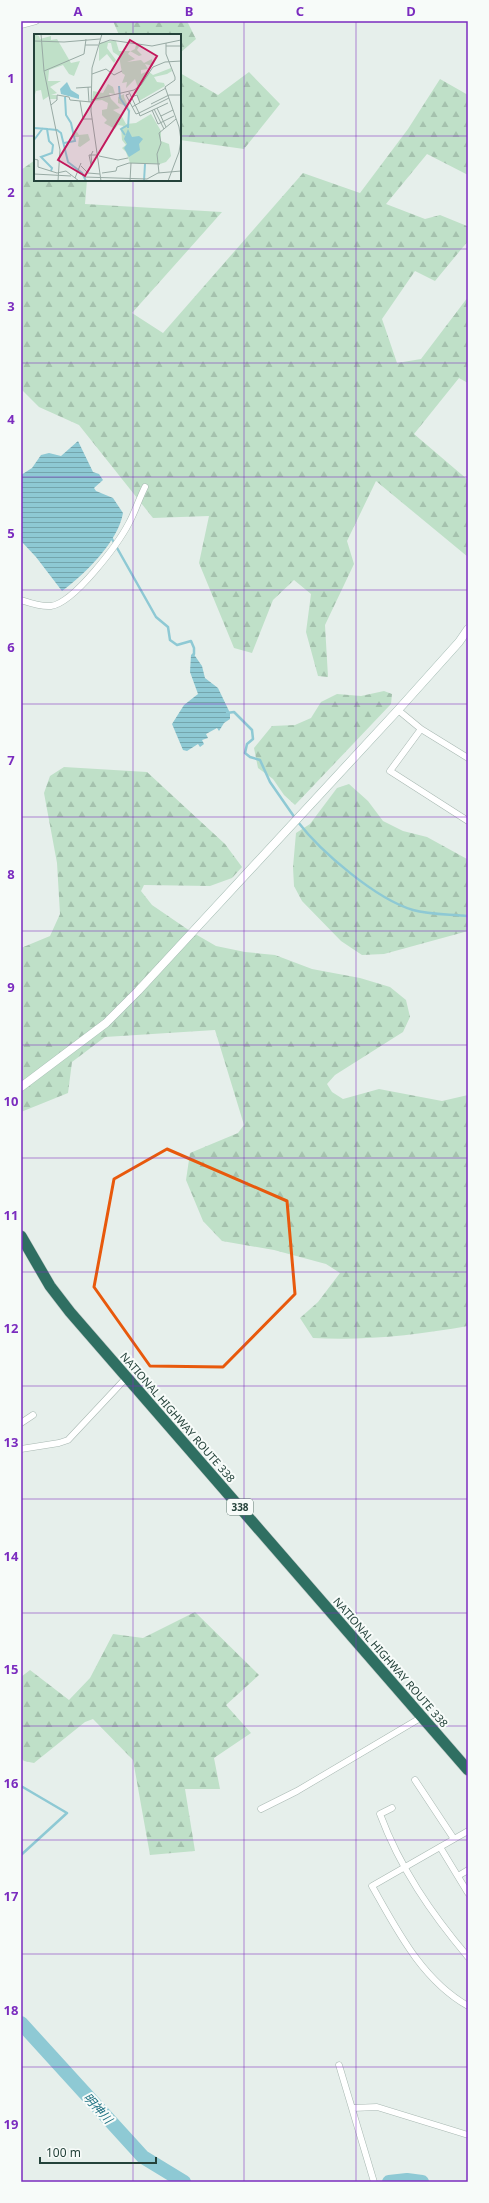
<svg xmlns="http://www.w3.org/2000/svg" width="489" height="2203" font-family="'Noto Sans','Noto Sans JP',sans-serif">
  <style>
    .forest { fill: url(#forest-firs) }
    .water { fill: url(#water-rules) }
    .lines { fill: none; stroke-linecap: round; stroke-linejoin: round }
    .stream { stroke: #8ec9d4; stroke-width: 2.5 }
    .river { stroke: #8ec9d4; stroke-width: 14 }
    .street-casing { stroke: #a8b8b2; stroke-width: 7 }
    .secondary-casing { stroke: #a4bbb3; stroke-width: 9 }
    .highway-casing { stroke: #c2cac8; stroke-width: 12 }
    .street { stroke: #fff; stroke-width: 6 }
    .secondary { stroke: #fff; stroke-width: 8 }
    .highway { stroke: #2f6f62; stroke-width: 11 }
    .marked { fill: none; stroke: #e8590c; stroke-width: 3; stroke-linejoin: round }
    .grid { fill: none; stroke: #7b2cbf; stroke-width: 1; stroke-opacity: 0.55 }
    .labels { text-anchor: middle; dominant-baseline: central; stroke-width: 4; stroke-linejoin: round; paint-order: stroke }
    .shield { fill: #f7fbf9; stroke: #637a73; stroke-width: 1 }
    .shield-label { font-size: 10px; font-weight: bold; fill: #24423a }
    .street-label { font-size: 11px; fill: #24423a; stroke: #f7fbf9 }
    .water-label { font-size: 12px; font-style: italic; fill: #1c6f80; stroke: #f7fbf9 }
    .inset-river { fill: none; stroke: #8ec9d4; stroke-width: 2 }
    .inset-road { fill: none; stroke: #98aaa4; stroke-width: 1 }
    .view { fill: #c2185b; fill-opacity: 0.15; stroke: #c2185b; stroke-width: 2 }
    .inset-edge { fill: none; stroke: #24423a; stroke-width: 2 }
    .neatline { fill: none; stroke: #7b2cbf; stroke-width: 1.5 }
    .grid-label { font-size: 13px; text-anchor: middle; font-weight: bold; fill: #7b2cbf }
  </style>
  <defs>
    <pattern id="forest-firs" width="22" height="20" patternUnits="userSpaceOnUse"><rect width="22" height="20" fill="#bfe0c8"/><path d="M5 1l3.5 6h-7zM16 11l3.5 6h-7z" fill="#a4c1ad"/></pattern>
    <pattern id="water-rules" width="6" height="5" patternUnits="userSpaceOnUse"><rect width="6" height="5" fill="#8ec9d4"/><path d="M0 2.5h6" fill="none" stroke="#74a5ad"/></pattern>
  </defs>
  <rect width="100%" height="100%" fill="#e6efeb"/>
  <path class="forest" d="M113,21h74l9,18 -16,14v-18h-61z
    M249,72l31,32 -36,45 -64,-9v-67l38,22z
    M440,79l28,16v80l-41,-21 -41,50 39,15 15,-4 27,11 1,15 -33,40 -20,-10 -33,48 15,44 24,-4 47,-62v86l-9,-5 -45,56 54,46v77l-92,-76 -29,60 7,23 -29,61 3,52 -10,-1 -12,-44 5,-38 -17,-14 -21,20 -21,53 -18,-5 -35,-85 10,-47 -56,2 -74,-93 -40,-18 -18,-18v-219l14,-10v20h52l-2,24 137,8 -90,101 31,20 140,-160 57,20 48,-64z
    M384,691l8,3 -1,10 -96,101 -11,-10 -11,-16 -15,-11 -4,-20 18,-22 23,-1 16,-7 10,-16 16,-8 24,2z
    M64,767l83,5 78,72 17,23 -10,11 -22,8 -66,-1 -3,6 11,14 38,26 26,15 29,6 30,3 37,14 48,9 30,9 16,13 4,17 -7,15 -68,43 -8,9 5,8 11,7 36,-10 63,12 26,-6v231c-51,9 -104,15 -155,12l-13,-20 18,-16 22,-29 -14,-9 -52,-14 -52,-9 -19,-20 -17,-41 4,-27 48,-20 6,-8 -29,-95 -110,7 -33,25 -4,31 -47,19v-164l29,-12 10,-22 -3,-51 -13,-70 6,-17z
    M349,784l19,17 15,20 20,10 24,6 40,22 1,72 -84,23 -22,1 -21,-14 -39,-40 -8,-15 -1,-19 3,-34 14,-9 27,-36z
    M195,1612l64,63 -33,30 25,28 -37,25 6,31h-35l10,62 -45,4 -17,-95 -40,-41 -8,3 -51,41 -10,-2 -3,-3v-81l9,-7 39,30 21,-22 23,-44 30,4z"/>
  <path class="water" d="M78,441l15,31 6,2 4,6 -9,8 2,3 17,7 10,15c-5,29 -38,61 -61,78l-26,-34 -15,-16v-66l11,-7 9,-13 8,-2 12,3z
    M193,653l9,13 3,12 13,10 12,25v6l-6,4 -5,8 -2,-3 -11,6 2,4 -6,2 2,4 -4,3 -2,-3 -11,7 -4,-1 -11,-26 12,-19 14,-11 -8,-22 1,-17z"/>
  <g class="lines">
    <path class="stream" d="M112,539l44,78 12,10 2,13 7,5 14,-4 3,7v6
      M227,713l7,-1 18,18 1,9 -6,5 -2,9 5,4 10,3 10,22 25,36
      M298,822c23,30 78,77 115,88 17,5 38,4 55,6
      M21,1786l46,27 -46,42"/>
    <path class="river" d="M21,2023l122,134 41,25
      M389,2182l18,-2 15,2"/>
    <g class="street-casing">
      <path id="street" d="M21,25l15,-4
        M21,600c9,3 20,7 30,6 23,-3 67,-62 78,-83 6,-11 10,-24 16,-36
        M398,710l23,19 47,29
        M421,729l-31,42 78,50
        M21,1423l12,-8
        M21,1449l38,-6 9,-3 59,-63
        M415,1780l39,59
        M392,1808l-12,6c20,54 51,99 88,143
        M261,1809l36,-18 125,-74
        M468,1831l-96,55c25,44 50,94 96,120
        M440,1847l28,46
        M458,1876l10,-6
        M339,2065l35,117
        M353,2108l24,-1 91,28"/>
    </g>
    <g class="secondary-casing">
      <path id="secondary" d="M21,1087l85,-64 32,-32 260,-281 61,-68 9,-13"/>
    </g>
    <g class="highway-casing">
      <path id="highway" d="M21,1236l29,50 20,26 398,458"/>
    </g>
    <use href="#street" class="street"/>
    <use href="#secondary" class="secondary"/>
    <use href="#highway" class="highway"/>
  </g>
  <path class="marked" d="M167,1149l120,52 8,93 -72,73 -73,-1 -56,-79 20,-108z"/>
  <path class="grid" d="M133,21v14M244,21v2161M356,21v2161M21,136h14M180,136h288M133,180v2002M21,249h447M21,363h447M21,477h447M21,590h447M21,704h447M21,817h447M21,931h447M21,1045h447M21,1158h447M21,1272h447M21,1386h447M21,1499h447M21,1613h447M21,1726h447M21,1840h447M21,1954h447M21,2067h447"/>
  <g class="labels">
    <rect class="shield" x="227" y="1499" width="26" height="16" rx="3"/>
    <g class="shield-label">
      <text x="240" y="1507">338</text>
    </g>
    <g class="street-label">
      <text transform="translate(178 1417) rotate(49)">NATIONAL HIGHWAY ROUTE 338</text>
      <text transform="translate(391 1662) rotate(49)">NATIONAL HIGHWAY ROUTE 338</text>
    </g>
    <g class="water-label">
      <text transform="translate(98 2108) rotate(48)">明神川</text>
    </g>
  </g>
  <g transform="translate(34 34)">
    <rect width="147" height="147" fill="#e6efeb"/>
    <path d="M0,0l5,2 1,3 11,-3v4l6,-1 14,24 9,-2 -6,15 -5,-2 -6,-9 -14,5 -1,11h13l-11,6 7,6 -6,2h5l1,4h-7l-1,-3 -6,4 -2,-10 -5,1 -2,7zM76,7h6l3,10h12l4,-2 1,-4h4l-3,5 5,5 -3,1 -9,-5 -2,3 7,5 -8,3 14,-2 3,3 8,-4 1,7 -8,-2 3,5 -7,1v4l7,-3 5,4 18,-7 1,3 -5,3 -13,3 3,5 7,1 1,3 -26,15 -4,-11 3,-2 -3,-9 -9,9 1,-6 -5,1 3,-8 -3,-2 -3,-17 -6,-4 -2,-9h-3l-1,5 9,12 -2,3 -7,-9 -8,7v-18zM74,50l5,3 2,7 -6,-1 2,6 9,9 -7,2 8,5 5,9 -2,2 -6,-1 -3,4 -11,-6 3,-3 -5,-5v-5l5,-1 1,-6 -6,-3 -10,1 1,-10 10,2zM90,60v3l7,15 -3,-5 -10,-4v-6zM43,98l2,3 9,-1 2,6 -10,7 -2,-1 1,-9h-5l-1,-4z" fill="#bfe0c8"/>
    <path d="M117,80l10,17v10l8,3 2,12 -5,6 -6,2 -30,-1 -4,-11 -4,-4 4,-3 -4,-5 -1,-12 5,-4 10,-1z" fill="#bfe0c8"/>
    <path d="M33,48l4,8 8,5v4l-18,-5 -1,-5zM94,95l4,8 7,-1 4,3 -4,5 1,6 -11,7 -5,-9 3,-4 -3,-5z" fill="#8ec9d4"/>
    <path class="inset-river" d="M85,52l1,12 9,13 -1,17M0,94l13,1 2,12 4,4 -1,8 -11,4 11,11 -1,3M13,95l10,1 4,3 7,29 14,11 4,8M91,101l-4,-6 7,-4M0,106l9,-12M30,109l11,-2 -4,-18 -5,-8 -1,-18M110,147l1,-17"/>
    <path class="inset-road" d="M7,0l3,37 16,79 -2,31M0,7l30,1 36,-3M132,9v11l9,23v3l-10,7 14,40 2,13 -2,12 -11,29M65,10l11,-4 42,6 29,-6M51,11h13M132,12h15M10,37l40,-17 2,-15M58,40l14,-5 8,6 8,-4M54,53l1,15M42,54l15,-1M95,58l10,21M95,60l-3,1 10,19 3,-1 1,3 28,-13M97,63l6,-2 3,8M57,66l43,-10 7,-5 12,-18 12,-5 16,-1M46,67l3,18h9M117,70l18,-9h12M17,71l6,-5v-5l12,2 1,3 21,2M98,73l34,-19M123,74l9,19M120,75l10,20M118,76l6,14 16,-8M105,79l30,-15M127,82l12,-6M59,117l-2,4 1,10h-1l-2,-10h9M65,122l19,4 10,-2M0,125l4,1v7l19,6 9,-2 13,10M47,132l7,7 12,1M68,139l14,-2 1,-4 12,-4 31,1M125,139l-2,-19 4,-11 -2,-10 17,-14M0,140l37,2M50,143l63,2 11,-6 23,-2M41,144l6,-15M67,147l-10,-70 1,-43 10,-34M96,147l1,-18"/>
    <path class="view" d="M96,6l27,16 -72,120 -27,-16z"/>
    <rect width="147" height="147" class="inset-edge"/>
  </g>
  <rect width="489" height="2203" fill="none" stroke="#f7fbf9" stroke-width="44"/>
  <path d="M40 2157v6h116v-6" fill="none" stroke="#24423a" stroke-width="2"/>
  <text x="46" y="2157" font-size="12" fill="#24423a" stroke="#f7fbf9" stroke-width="3" paint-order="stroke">100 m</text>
  <rect x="22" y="22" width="445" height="2159" class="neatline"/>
  <g class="grid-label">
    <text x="78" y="16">A</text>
    <text x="189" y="16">B</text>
    <text x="300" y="16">C</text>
    <text x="411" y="16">D</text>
    <text x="11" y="83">1</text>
    <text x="11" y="197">2</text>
    <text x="11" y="311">3</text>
    <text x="11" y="424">4</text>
    <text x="11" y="538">5</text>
    <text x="11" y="652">6</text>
    <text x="11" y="765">7</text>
    <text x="11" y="879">8</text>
    <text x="11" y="992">9</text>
    <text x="11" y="1106">10</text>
    <text x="11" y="1220">11</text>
    <text x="11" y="1333">12</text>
    <text x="11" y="1447">13</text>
    <text x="11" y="1561">14</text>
    <text x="11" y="1674">15</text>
    <text x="11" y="1788">16</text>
    <text x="11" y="1901">17</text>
    <text x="11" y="2015">18</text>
    <text x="11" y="2129">19</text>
  </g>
</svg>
